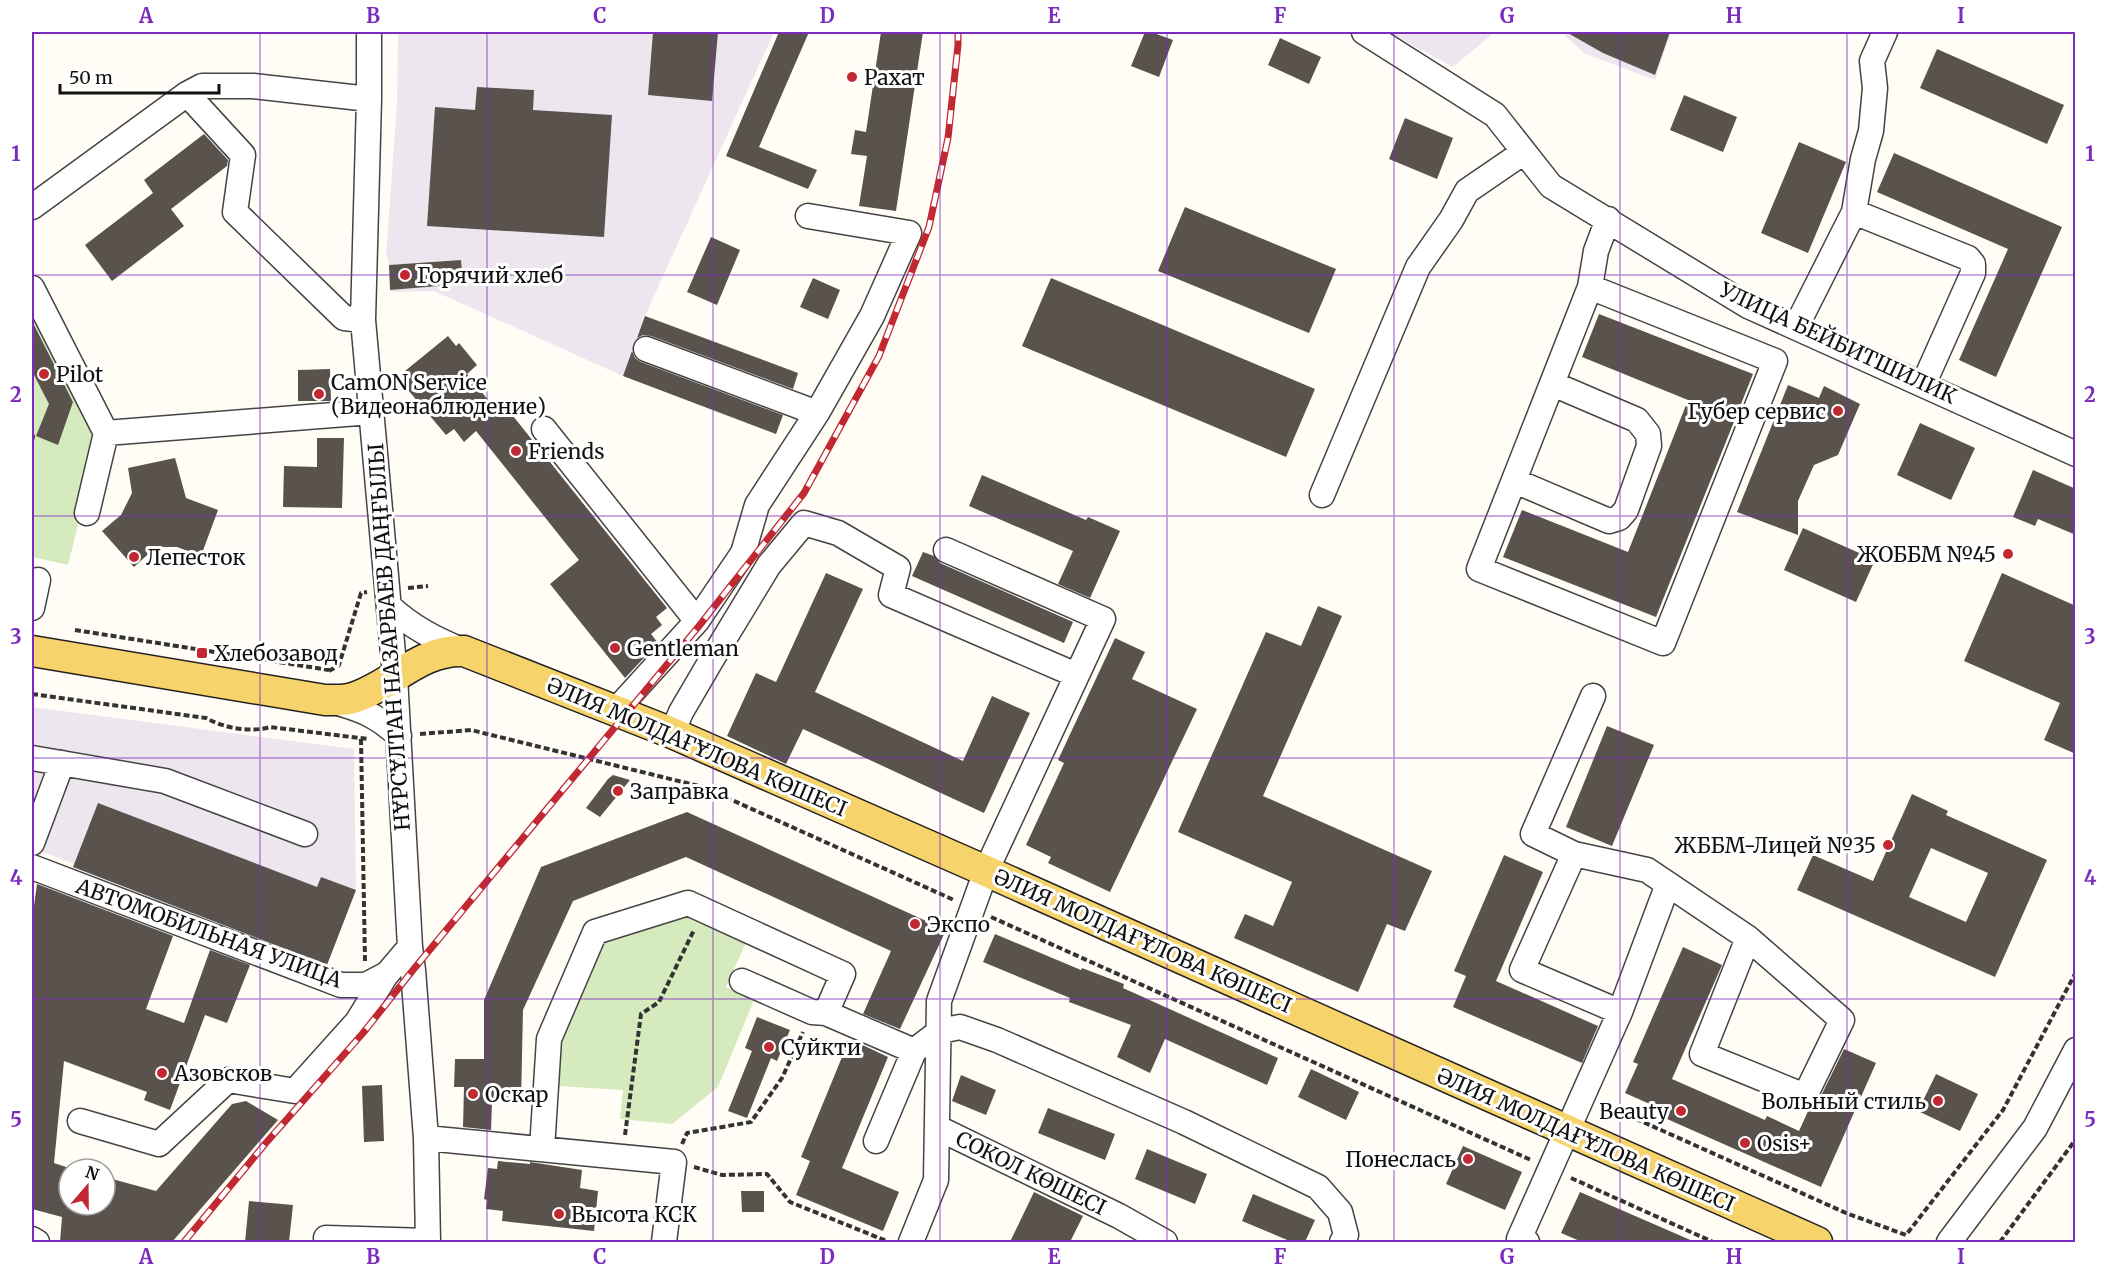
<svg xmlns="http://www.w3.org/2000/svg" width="2107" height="1274" font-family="Merriweather,serif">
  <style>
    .industrial { fill: #eee6ef }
    .green { fill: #d5eabd }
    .building { fill: #5a524d; fill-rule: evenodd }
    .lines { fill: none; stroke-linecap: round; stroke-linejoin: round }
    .minor-casing { stroke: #444; stroke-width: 27 }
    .major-casing { stroke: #222; stroke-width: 33 }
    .path { stroke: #333; stroke-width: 4; stroke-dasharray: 6 3; stroke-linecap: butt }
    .minor { stroke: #fff; stroke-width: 24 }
    .major { stroke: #f7d36c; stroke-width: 30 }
    .rail-casing { stroke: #c22832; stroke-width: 7 }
    .rail { stroke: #fff; stroke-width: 4.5; stroke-dasharray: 14; stroke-linecap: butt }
    .grid { fill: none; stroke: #7b2cbf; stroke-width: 1.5; stroke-opacity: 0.55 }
    .poi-dot { fill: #c22832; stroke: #fff; stroke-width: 2 }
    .labels { text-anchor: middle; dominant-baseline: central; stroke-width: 6; stroke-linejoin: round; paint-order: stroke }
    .poi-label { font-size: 21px; fill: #111; stroke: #fff; text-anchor: start }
    .street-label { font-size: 21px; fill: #111; stroke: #fff }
    .neatline { fill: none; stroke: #7b2cbf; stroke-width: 2 }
    .grid-label { font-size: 20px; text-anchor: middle; font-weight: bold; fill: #7b2cbf }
  </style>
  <rect width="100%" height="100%" fill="#fffdf5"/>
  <path class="industrial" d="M398,32h376l-129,284 -22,60 -189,-85 -43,1 -1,-2 72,-6 -2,-24 -71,5 -1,-8h-2l11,-154z
    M1388,32h107l-42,35z
    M1561,32h110l-16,48 -71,-27z
    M32,707l322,42 2,141 -29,75 -254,-97 1,-4 -42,-16z"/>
  <path class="green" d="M32,309l67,132 -31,124 -36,-8z
    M690,914l57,26 -21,47 28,13 -36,87 -46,37 -52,-5 3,-29 -64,-4 2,-44 41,-99z"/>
  <path class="building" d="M653,32h65l-6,69 -64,-6z
    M779,32h30l-50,115 58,23 -9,19 -82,-33z
    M881,32h42l-27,179 -37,-5 8,-50 -16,-2 4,-24 11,2z
    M1145,32h6l22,8 -14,37 -28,-11z
    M1566,32h104l-15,43 -52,-22z
    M1280,38l41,19 -12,27 -41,-19z
    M1937,49l127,56 -17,39 -127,-56z
    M477,87l57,3 -1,20 79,5 -8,122 -177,-11 8,-119 40,3z
    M1684,95l53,22 -14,35 -53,-22z
    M1405,118l48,20 -16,41 -48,-20z
    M204,134l24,26 -1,6 -56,43 13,17 -72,55 -27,-36 68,-52 -9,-13z
    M1799,142l47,20 -38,91 -47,-20z
    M1894,153l168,74 -66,150 -37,-17 49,-111 -131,-57z
    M1185,207l151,62 -27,64 -151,-62z
    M711,237l29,13 -23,55 -30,-13z
    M461,260l2,24 -73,6 -1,-25z
    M813,278l27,12 -12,29 -28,-12z
    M1051,278l264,111 -29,68 -264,-111z
    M1599,314l154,60 -97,243 -153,-60 19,-47 106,42 60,-152 -106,-43z
    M645,316l153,57 -5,16 -142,-53 -8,-1 -6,3z
    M32,321l41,81 -15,43 -22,-9 13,-32 -17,-33z
    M448,336l8,10 3,-3 18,22 -10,9 35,43 7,-6 158,197 -11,9 6,8 -11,9 7,9 -33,35 -75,-94 29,-24 -103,-129 -12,11 -10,-13 -8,6 -43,-51 8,-7 -6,-6z
    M632,351l3,7 6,4 142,53 -7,19 -153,-58z
    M330,369l1,32h-33v-31z
    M1788,385l31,13 5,-12 36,18 -22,51 -24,10 -16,36v34l-61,-23z
    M1920,423l55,25 -24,52 -54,-25z
    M317,438h27l-2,70 -59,-1 1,-41 33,1z
    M175,458l11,40 32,12 -17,46 -24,-9h-21l-22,20 -32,-36 19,-16 11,-22 -4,-25z
    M2033,470l43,19v46l-38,-16 -3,7 -22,-9z
    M982,475l104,45 2,-3 32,14 -30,67 -32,-14 15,-33 -104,-45z
    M1803,528l72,32 -19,42 -72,-32z
    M923,552l11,4 6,7 133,59 -9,21 -152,-67z
    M826,573l37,16 -48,103 148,69 29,-65 38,17 -46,100 -181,-84 -17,35 -59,-28 29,-63 20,9z
    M2002,573l74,33v148l-32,-14 16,-37 -96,-42z
    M1318,606l24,10 -79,180 169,75 -27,60 -18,-7 -29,68 -124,-54 11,-24 28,12 19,-44 -114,-50 88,-200 35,14z
    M1115,638l30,14 -13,27 65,30 -87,183 -62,-29 3,-6 -25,-12 38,-82 -6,-3z
    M1607,726l47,19 -42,101 -46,-19z
    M613,775l17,5 -30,37 -14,-9 22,-29z
    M1912,794l36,17 -2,4 101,45 -52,117 -198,-87 16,-35 60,26zM1931,848l57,25 -22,49 -57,-25z
    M98,803l219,84 4,-10 35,13 -29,75 -254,-98z
    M687,812l259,118 -46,99 -37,-15 28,-63 -205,-94 -113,44 -50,109 -2,92h-29l-1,28 -28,-3 1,-40h-10l1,-28h29v-59l57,-133z
    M1504,855l39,17 -47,109 102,45 -16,37 -129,-56 13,-31 -12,-5z
    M37,884l136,52 -27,73 38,14 26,-73 40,15 -23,58 -22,-8 -35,95 -26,-10 3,-8 -83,-31 -10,102 15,5v37h36v-28l51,14 76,-87 14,-3 32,19 -106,122h-112l2,-25 -30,-8v-303h2z
    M995,934l86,36 1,-2 42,16 -1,4 155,70 -11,27 -102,-46 -15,34 -33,-16 14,-32 -62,-23 1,-4 -87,-36z
    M1683,947l39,18 -50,114 93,41 2,-4 32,15 10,-22 9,-7 26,-53 32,14 -55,124 -163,-72 3,-6 -36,-16 13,-29 -5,-2z
    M757,1017l33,13 -13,31 -6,-3 -24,60 -19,-7 24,-60 -7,-3z
    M849,1040h3l36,17 -46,111 57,24 -16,39 -87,-36 14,-34 -9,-4z
    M1311,1069l48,23 -13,28 -48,-23z
    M1936,1074l42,20 -18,37 -42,-20z
    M961,1075l35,15 -10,25 -34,-14z
    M382,1085l2,56 -20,1 -2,-56z
    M1048,1108l67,26 -10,26 -67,-27z
    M1463,1146l59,26 -17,38 -59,-26z
    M1147,1149l60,25 -12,30 -60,-25z
    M498,1161l32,3v-2l52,8 -2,18 18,3 -4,40 -92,-10 1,-10 -17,-2 1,-9 -3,-1 4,-31 9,1z
    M741,1191h23v21h-22z
    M1034,1192l49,24 -13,26h-60z
    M1580,1192l115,50h-113l-21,-9z
    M1253,1194l62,26 -10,22h-13l-50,-21z
    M249,1201l44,4 -4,37h-44z"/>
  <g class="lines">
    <g class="minor-casing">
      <path id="minor" d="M369,32v67l-6,221 32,356 15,271 3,23 13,168 2,104
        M1364,32l131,83 56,71 197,120 328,148
        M187,94l15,-8h51l116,13
        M32,207l155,-113 56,61 -8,57 109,106 19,2
        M1854,212l114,46 5,6v9l-50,112
        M1590,287l185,74 -112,282 -184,-74 111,-282 6,-36 12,-32
        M32,288l74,145 265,-21
        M1796,327l58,-115 9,-53 8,-28 4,-43 -3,-27 13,-29
        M646,349l171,64
        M544,429l153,192
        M1515,481l94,40 10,-3 7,-8 23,-64 -1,-12 -11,-14 -84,-36
        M1322,495l96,-228 33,-47 16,-29 57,-39
        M87,513l19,-80
        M389,606c22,21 46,33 75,45
        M32,608l6,-28
        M331,701c29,8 46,14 68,35
        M616,710l81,-89 46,-68 14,-48 60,-92 55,-97 37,-83 -101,-17
        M672,733l9,-21 31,-53 57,-94 35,-42 34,10 60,35 -7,27 185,80
        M32,758l133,23 140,53
        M32,843l30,-80
        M1574,854l-41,-20 60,-138
        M32,867l309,118h25l21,-11 23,-27
        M742,981l70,31 14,1
        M1620,1012l48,-128
        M80,1121l79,23 69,-64 67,11 62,-69 29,-47
        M938,1128l181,88 46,26
        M426,1138l248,24 -10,80
        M876,1141l38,-90
        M542,1149l7,-110 46,-107 93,-29 155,71 -17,39 88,38 26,-20 20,-4 37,13 187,82 134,65 22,25 6,23 -4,7
        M326,1238l102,3
        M32,1239l5,3
        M911,1242l25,-62 3,-179 47,-130 117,-252 -157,-69
        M1527,1242l-8,-3 101,-227 -98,-42 52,-116 73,16 101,68 94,82 -37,76 -103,-42 46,-116
        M1949,1242l86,-114 41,-78"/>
    </g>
    <g class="major-casing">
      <path id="major" d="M32,651l293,49c10,0 19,1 28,-2 40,-13 67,-49 111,-47l208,82 314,138 831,371"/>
    </g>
    <path class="path" d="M32,435l1,1 -1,5
      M408,588l20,-2
      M75,630l254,40
      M329,671l10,-6 22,-72 6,-1
      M32,694l174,24c18,10 44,15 64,9l98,12
      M420,734l51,-4 232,57 251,113
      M361,739l4,222
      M991,917l540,243
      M1603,1104l243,109 60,22 97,-125 73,-138
      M625,1135l16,-121 18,-12 35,-72
      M682,1144l5,-11 64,-11 31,-44 21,-46
      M694,1167l28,8 45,-1 23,28 99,40
      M1571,1178l142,64
      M2000,1242l76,-103"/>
    <use href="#minor" class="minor"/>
    <use href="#major" class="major"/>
    <g class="rail-casing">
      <path id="rail" d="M184,1242l81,-98 98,-111 50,-63 286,-344 105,-133 75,-137 50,-129 19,-89 10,-93v-13"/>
    </g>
    <use href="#rail" class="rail"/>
  </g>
  <path class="grid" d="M260,32v1210M487,32v1210M713,32v1210M940,32v1210M1167,32v1210M1394,32v1210M1620,32v1210M1847,32v1210M32,275h2044M32,516h2044M32,758h2044M32,999h2044"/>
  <g class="poi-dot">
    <circle cx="852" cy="77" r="6"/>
    <circle cx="405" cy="275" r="6"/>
    <circle cx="44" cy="374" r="6"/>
    <circle cx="319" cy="394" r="6"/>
    <circle cx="1838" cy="411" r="6"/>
    <circle cx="516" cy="451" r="6"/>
    <circle cx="2008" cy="554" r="6"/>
    <circle cx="134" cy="557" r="6"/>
    <circle cx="615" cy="648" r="6"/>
    <rect x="196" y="647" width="12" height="12" rx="3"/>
    <circle cx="618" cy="791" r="6"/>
    <circle cx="1888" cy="845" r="6"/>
    <circle cx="915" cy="924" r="6"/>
    <circle cx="769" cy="1047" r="6"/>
    <circle cx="162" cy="1073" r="6"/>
    <circle cx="473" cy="1094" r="6"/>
    <circle cx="1938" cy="1101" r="6"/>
    <circle cx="1681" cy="1111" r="6"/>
    <circle cx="1745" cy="1143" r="6"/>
    <circle cx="1468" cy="1159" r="6"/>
    <circle cx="559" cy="1214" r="6"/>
  </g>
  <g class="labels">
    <g class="poi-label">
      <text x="864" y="77">Рахат</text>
      <text x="417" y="275">Горячий хлеб</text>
      <text x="56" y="374">Pilot</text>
      <text x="331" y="382">CamON Service<tspan x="331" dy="24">(Видеонаблюдение)</tspan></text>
      <text x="1826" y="411" text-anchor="end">Губер сервис</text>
      <text x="528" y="451">Friends</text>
      <text x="1996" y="554" text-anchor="end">ЖОББМ №45</text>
      <text x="146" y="557">Лепесток</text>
      <text x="627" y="648">Gentleman</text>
      <text x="214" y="653">Хлебозавод</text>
      <text x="630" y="791">Заправка</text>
      <text x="1876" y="845" text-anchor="end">ЖББМ-Лицей №35</text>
      <text x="927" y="924">Экспо</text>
      <text x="781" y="1047">Суйкти</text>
      <text x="174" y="1073">Азовсков</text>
      <text x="485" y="1094">Оскар</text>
      <text x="1926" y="1101" text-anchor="end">Вольный стиль</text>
      <text x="1669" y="1111" text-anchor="end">Beauty</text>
      <text x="1757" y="1143">Osis+</text>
      <text x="1456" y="1159" text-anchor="end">Понеслась</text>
      <text x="571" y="1214">Высота КСК</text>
    </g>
    <g class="street-label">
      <text transform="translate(1838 343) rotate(25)">УЛИЦА БЕЙБИТШИЛИК</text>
      <text transform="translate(389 637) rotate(-94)">НҰРСҰЛТАН НАЗАРБАЕВ ДАҢҒЫЛЫ</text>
      <text transform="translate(697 747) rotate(23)">ӘЛИЯ МОЛДАҒҰЛОВА КӨШЕСІ</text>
      <text transform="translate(209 933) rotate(20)">АВТОМОБИЛЬНАЯ УЛИЦА</text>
      <text transform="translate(1143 941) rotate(24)">ӘЛИЯ МОЛДАҒҰЛОВА КӨШЕСІ</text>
      <text transform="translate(1586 1140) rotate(24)">ӘЛИЯ МОЛДАҒҰЛОВА КӨШЕСІ</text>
      <text transform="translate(1031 1173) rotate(26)">СОКОЛ КӨШЕСІ</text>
    </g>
  </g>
  <rect width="2107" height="1274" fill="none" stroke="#ffffff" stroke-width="66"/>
  <g transform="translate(87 1187) rotate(20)"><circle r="28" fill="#ffffff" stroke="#a0a0a0" stroke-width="1.5"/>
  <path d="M0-4.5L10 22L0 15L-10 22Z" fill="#c22832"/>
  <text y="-9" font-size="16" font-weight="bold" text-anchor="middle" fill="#111111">N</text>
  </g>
  <path d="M60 84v9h159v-9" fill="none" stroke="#111111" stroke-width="3"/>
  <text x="69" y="84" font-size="18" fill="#111111" stroke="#ffffff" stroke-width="4.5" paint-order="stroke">50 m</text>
  <rect x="33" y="33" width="2041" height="1208" class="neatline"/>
  <g class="grid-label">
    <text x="146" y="23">A</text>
    <text x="373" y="23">B</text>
    <text x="600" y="23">C</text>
    <text x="827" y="23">D</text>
    <text x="1054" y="23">E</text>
    <text x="1280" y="23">F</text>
    <text x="1507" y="23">G</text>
    <text x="1734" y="23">H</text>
    <text x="1961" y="23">I</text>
    <text x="16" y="161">1</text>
    <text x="2090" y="161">1</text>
    <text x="16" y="402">2</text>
    <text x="2090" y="402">2</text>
    <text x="16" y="644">3</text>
    <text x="2090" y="644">3</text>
    <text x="16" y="885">4</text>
    <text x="2090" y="885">4</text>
    <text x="16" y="1127">5</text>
    <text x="2090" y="1127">5</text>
    <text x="146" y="1264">A</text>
    <text x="373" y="1264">B</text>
    <text x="600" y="1264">C</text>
    <text x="827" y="1264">D</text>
    <text x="1054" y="1264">E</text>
    <text x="1280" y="1264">F</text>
    <text x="1507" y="1264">G</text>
    <text x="1734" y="1264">H</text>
    <text x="1961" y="1264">I</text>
  </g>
</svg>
